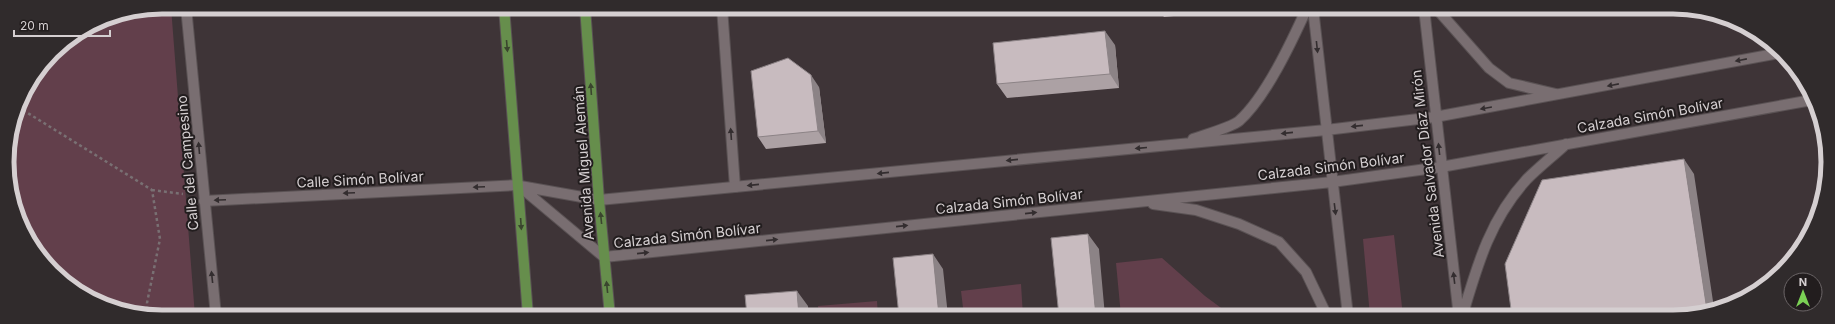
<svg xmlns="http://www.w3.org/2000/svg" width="1835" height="324" font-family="Inter,sans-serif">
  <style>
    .green { fill: #623f4b }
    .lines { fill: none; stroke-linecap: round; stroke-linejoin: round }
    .service-casing { stroke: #5a5254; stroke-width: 12 }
    .minor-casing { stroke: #5a5254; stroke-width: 12 }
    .secondary-casing { stroke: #5a5254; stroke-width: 12 }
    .primary-casing { stroke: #5a5254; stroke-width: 12 }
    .path { stroke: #797073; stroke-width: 2.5; stroke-dasharray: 3 3; stroke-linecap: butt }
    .service { stroke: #796e71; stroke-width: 10 }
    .minor { stroke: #796e71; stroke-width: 10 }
    .secondary { stroke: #796e71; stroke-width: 10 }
    .primary { stroke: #668e4c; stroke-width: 10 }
    .wall { fill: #aca1a4 }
    .shaded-wall { fill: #8c8386 }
    .building { fill: #c8bbbf; stroke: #8c8386 }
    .oneway { fill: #3a452e }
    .oneway2 { fill: #332d2f }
    .labels { text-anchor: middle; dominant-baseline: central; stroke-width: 4; stroke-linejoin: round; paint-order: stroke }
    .street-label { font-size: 14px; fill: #d5cfd1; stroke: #221d1e }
    .rim { fill: none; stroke: #d5cfd1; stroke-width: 5 }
  </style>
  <rect width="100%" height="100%" fill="#3e3437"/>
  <path class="green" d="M162,7h9l24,309h-53l-57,-20 -40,-32 -30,-52 -8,-60 12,-50 34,-50 50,-33z
    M1394,235l9,81h-33l-7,-77z
    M1162,258l43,38 27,20h-111l-5,-53z
    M1021,284l2,32h-59l-3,-25z
    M877,301l1,15h-59l-1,-10z"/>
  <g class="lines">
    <g class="service-casing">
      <path id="service" d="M722,7l13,180"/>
    </g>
    <g class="minor-casing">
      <path id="minor" d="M186,7l30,309
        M204,201l314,-16"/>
    </g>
    <g class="secondary-casing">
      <path id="secondary" d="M1313,8l35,308
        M1424,8l35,309
        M1436,8l53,60 20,15 47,11
        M1193,139c11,-4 39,-12 46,-18 27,-24 53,-80 68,-113
        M518,185l86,72 728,-75 109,-15 371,-67
        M520,186l79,14 727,-70 109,-13 345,-64
        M1153,204l43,6 43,14 40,18 27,30 21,44
        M1462,317c15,-51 28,-98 65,-138 12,-12 26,-23 39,-35"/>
    </g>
    <g class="primary-casing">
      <path id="primary" d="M504,7l24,309
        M585,7l14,193 11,116"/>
    </g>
    <path class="path" d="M18,107l134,83 8,49 -13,64 1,13
      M152,190l31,4"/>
    <use href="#service" class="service"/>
    <use href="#minor" class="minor"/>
    <use href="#secondary" class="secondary"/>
    <use href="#primary" class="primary"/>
  </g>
  <path class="wall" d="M1157,8h95l-88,9z
    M1115,45l4,43 -112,10 -10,-14z
    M819,87l7,56 -60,6 -8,-12z"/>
  <path class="shaded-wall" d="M1105,31l10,14 4,43 -9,-14z
    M811,75l8,12 7,56 -8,-12z
    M1684,159l10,15 20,134 -7,2z
    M1088,234l11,15 6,67h-9z
    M933,254l10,15 5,47h-9z
    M797,291l11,15 1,10h-10z"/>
  <path class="building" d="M1105,31l5,43 -113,10 -4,-41z
    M788,58l23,17 7,56 -60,6 -7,-66z
    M1684,159l23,151 -24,7h-171l-7,-53 37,-84z
    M1088,234l8,82h-37l-8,-78z
    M933,254l6,62h-40l-6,-58z
    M797,291l2,25h-52l-2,-21z"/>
  <defs><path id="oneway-solid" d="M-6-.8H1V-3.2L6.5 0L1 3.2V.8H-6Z"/></defs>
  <g class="oneway">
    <use href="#oneway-solid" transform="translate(507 46) rotate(85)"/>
    <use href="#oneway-solid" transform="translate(591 89) rotate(-94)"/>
    <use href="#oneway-solid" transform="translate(601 218) rotate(-96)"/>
    <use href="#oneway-solid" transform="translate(521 224) rotate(86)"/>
    <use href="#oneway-solid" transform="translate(607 287) rotate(-96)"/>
  </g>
  <g class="oneway2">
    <use href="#oneway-solid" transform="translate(1317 47) rotate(84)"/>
    <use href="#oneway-solid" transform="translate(1741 60) rotate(169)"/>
    <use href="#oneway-solid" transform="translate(1613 85) rotate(169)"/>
    <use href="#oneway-solid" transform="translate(1486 108) rotate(170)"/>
    <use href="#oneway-solid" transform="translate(1357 126) rotate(174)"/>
    <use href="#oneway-solid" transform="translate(1287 133) rotate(174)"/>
    <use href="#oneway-solid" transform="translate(731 134) rotate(-94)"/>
    <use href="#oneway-solid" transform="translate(199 148) rotate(-95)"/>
    <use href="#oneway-solid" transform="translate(1141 148) rotate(175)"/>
    <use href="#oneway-solid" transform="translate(1439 149) rotate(-96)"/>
    <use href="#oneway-solid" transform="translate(1012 160) rotate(174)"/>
    <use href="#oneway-solid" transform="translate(883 173) rotate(174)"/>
    <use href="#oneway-solid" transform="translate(753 185) rotate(174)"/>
    <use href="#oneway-solid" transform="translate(479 187) rotate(177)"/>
    <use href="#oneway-solid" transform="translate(349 193) rotate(177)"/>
    <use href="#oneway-solid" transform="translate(220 200) rotate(177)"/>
    <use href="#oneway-solid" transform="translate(1335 209) rotate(83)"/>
    <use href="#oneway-solid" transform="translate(1031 213) rotate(-6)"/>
    <use href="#oneway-solid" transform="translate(902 226) rotate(-6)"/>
    <use href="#oneway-solid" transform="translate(772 240) rotate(-6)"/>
    <use href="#oneway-solid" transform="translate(643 253) rotate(-6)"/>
    <use href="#oneway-solid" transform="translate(212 277) rotate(-96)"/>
    <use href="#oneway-solid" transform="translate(1454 278) rotate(-97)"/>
  </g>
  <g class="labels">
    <g class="street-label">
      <text transform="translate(1650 115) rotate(-10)">Calzada Simón Bolívar</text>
      <text transform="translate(187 163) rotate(-95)">Calle del Campesino</text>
      <text transform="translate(583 163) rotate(-94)">Avenida Miguel Alemán</text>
      <text transform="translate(1427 164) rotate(-97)">Avenida Salvador Díaz Mirón</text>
      <text transform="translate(1331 166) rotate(-7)">Calzada Simón Bolívar</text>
      <text transform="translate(360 179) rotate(-3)">Calle Simón Bolívar</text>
      <text transform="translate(1009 201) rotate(-6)">Calzada Simón Bolívar</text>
      <text transform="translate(687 235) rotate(-6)">Calzada Simón Bolívar</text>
    </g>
  </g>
  <path d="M0 0H1835V324H0ZM162 14H1673A148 148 0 0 1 1821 162V162A148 148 0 0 1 1673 310H162A148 148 0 0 1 14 162V162A148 148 0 0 1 162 14Z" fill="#302b2c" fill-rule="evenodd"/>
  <path class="rim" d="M162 14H1673A148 148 0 0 1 1821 162V162A148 148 0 0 1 1673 310H162A148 148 0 0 1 14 162V162A148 148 0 0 1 162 14Z"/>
  <g transform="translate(1803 292)"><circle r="19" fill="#221d1e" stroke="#6a6466"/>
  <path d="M0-3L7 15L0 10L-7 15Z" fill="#7bd155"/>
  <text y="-6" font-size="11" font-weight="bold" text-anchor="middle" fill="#d5cfd1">N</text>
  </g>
  <path d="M14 30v6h96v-6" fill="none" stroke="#d5cfd1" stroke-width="2"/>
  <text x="20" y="30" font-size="12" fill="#d5cfd1" stroke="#221d1e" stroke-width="3" paint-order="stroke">20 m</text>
</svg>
